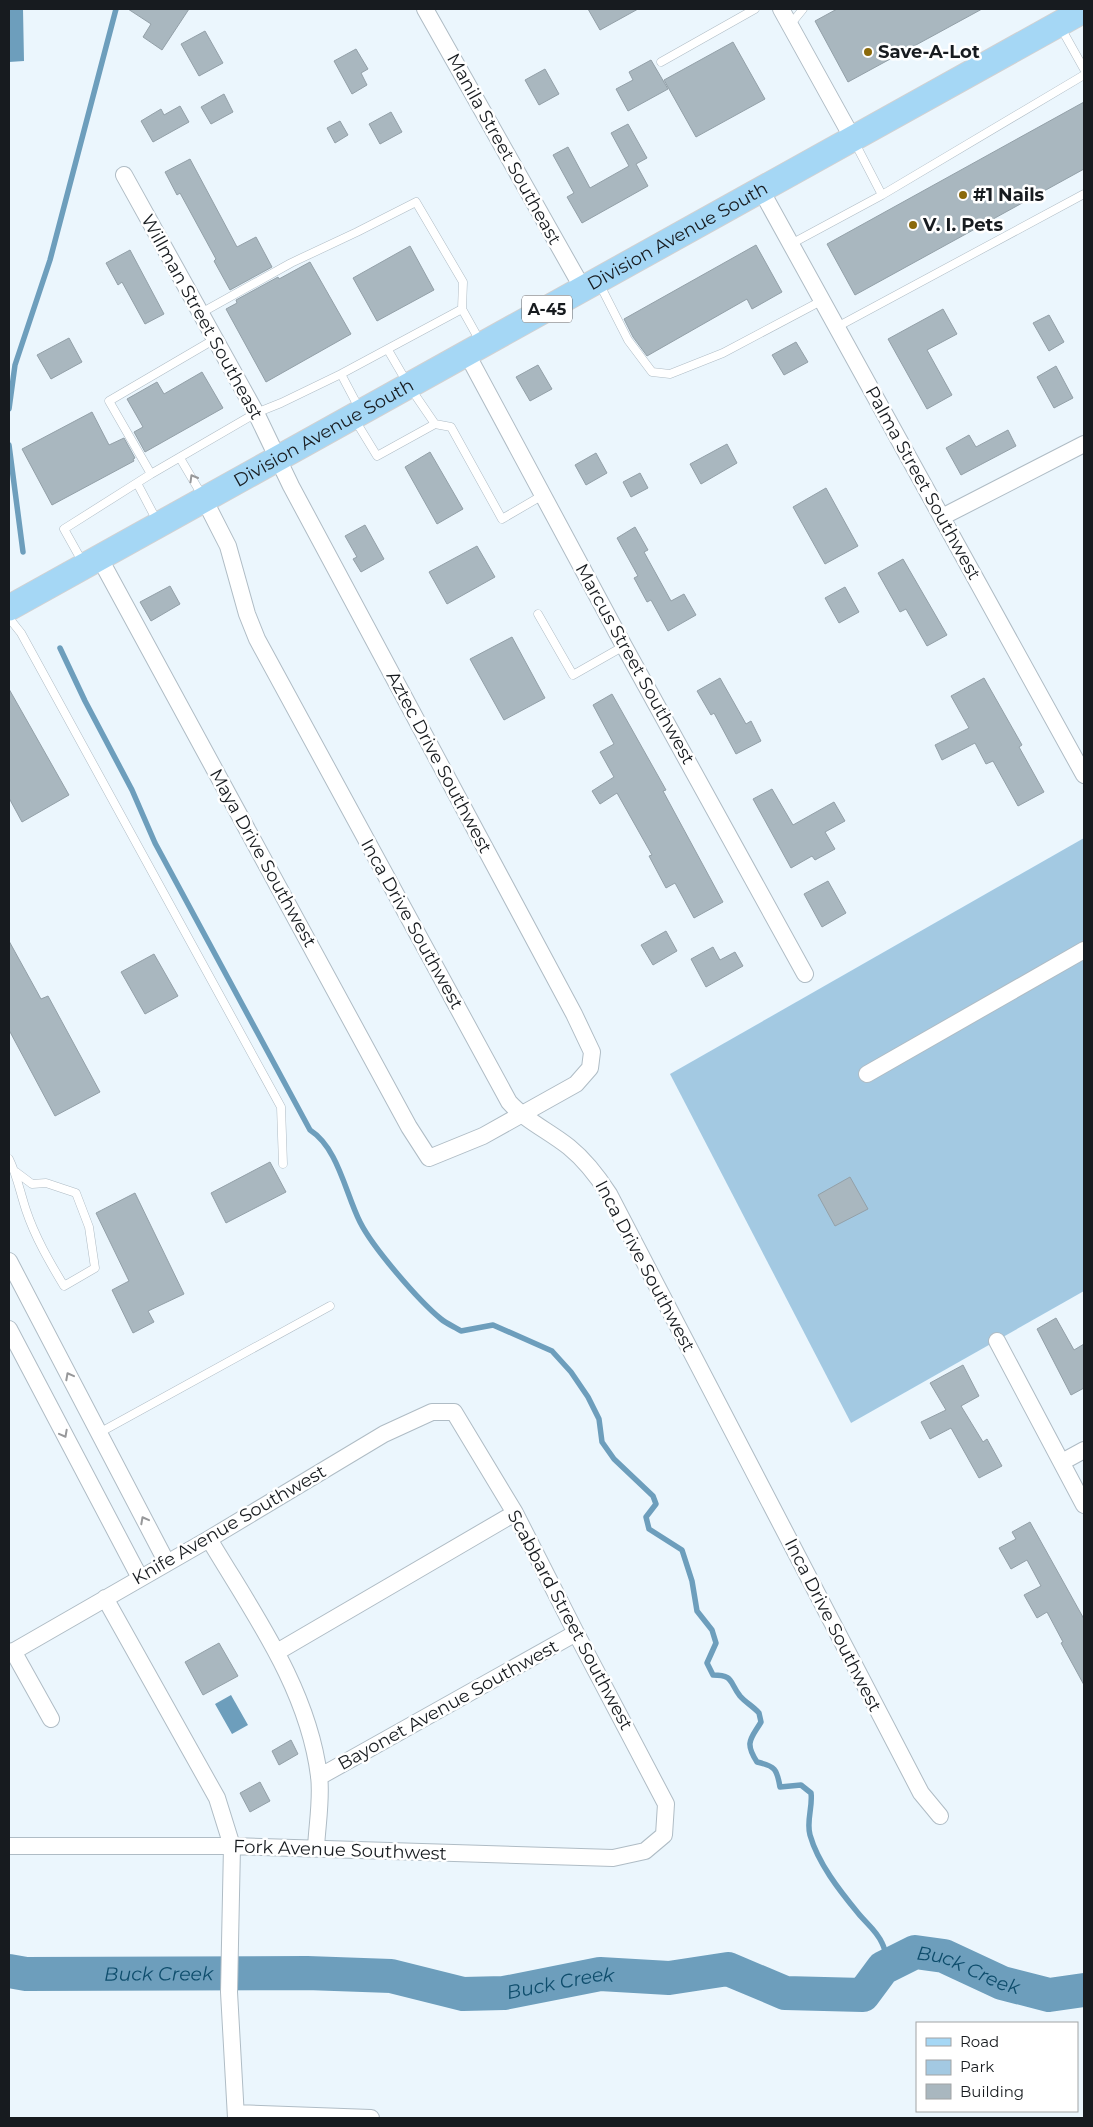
<svg xmlns="http://www.w3.org/2000/svg" width="1093" height="2127" font-family="Montserrat,sans-serif">
  <style>
    .green { fill: #a3c9e2 }
    .water { fill: #6d9ebc }
    .lines { fill: none; stroke-linecap: round; stroke-linejoin: round }
    .stream { stroke: #6d9ebc; stroke-width: 5.5 }
    .river { stroke: #6d9ebc; stroke-width: 34 }
    .building { fill: #a9b7bf; stroke: #93a0a8 }
    .service-casing { stroke: #afbcc5; stroke-width: 9 }
    .minor-casing { stroke: #afbcc5; stroke-width: 18 }
    .primary-casing { stroke: #d1d1d2; stroke-width: 27 }
    .service { stroke: #fff; stroke-width: 8 }
    .minor { stroke: #fff; stroke-width: 16 }
    .primary { stroke: #a5d7f5; stroke-width: 25 }
    .oneway { stroke: #97989a }
    .poi-dot { fill: #8b6a0b; stroke: #fff; stroke-width: 2 }
    .labels { text-anchor: middle; dominant-baseline: central; stroke-width: 5; stroke-linejoin: round; paint-order: stroke }
    .shield { fill: #fff; stroke: #5d5f62; stroke-width: 1 }
    .shield-label { font-size: 16px; font-weight: bold; fill: #171b1f }
    .poi-label { font-size: 18px; font-weight: bold; fill: #171b1f; stroke: #fff; text-anchor: start }
    .street-label { font-size: 18px; fill: #171b1f; stroke: #fff }
    .water-label { font-size: 19px; font-style: italic; fill: #0e4d6c; stroke: #fff }
  </style>
  <rect width="100%" height="100%" fill="#ebf6fd"/>
  <path class="green" d="M1084,838v453l-233,132 -181,-349z"/>
  <path class="water" d="M9,9h14l1,52 -15,1z
    M231,1695l17,30 -16,9 -17,-30z"/>
  <g class="lines">
    <path class="stream" d="M9,409l6,-44 35,-105 66,-251
      M9,445l14,107
      M60,648l25,53 47,89 23,53 155,287c28,18 35,62 50,92 13,26 59,79 81,97 6,5 14,8 20,12l32,-6 59,26 19,21 17,25 11,22 3,23 12,17 39,37 3,8 -10,13 3,12 33,21 10,31 5,30 15,19 4,13 -9,20 6,12c21,0 16,7 27,21 5,6 14,11 19,17l2,9c-10,17 -17,20 -4,40 18,4 20,7 23,25l21,-2 10,8c2,14 -5,28 -1,42 8,28 29,55 48,78 8,10 19,18 24,30 5,10 4,15 1,25"/>
    <path class="river" id="s1" d="M9,1971l17,3 281,-1 84,3 72,18 41,-1 96,-19 69,4 59,-9 57,24 78,2 20,-27 32,-16 29,4 58,27 47,12 35,-5"/>
  </g>
  <path class="building" d="M128,9h61l-27,41 -19,-13 8,-13z
    M588,9h50l-38,21z
    M837,9h145l-134,73 -33,-61z
    M205,31l18,32 -24,13 -18,-32z
    M733,42l32,57 -69,38 -32,-57z
    M356,49l12,20 -7,4 6,12 -15,9 -18,-33z
    M651,60l17,29 -40,22 -12,-22 17,-9 -4,-8z
    M545,69l14,25 -20,11 -14,-25z
    M224,94l9,18 -22,12 -10,-17z
    M1084,102v67l-229,126 -28,-51z
    M180,106l9,16 -36,20 -12,-21 20,-12 3,6z
    M391,112l11,20 -22,12 -11,-20z
    M340,121l8,14 -13,8 -8,-15z
    M628,124l19,34 -11,6 12,22 -66,37 -15,-26 7,-4 -21,-38 15,-8 22,41 39,-22 -18,-33z
    M190,159l47,88 19,-10 16,30 -42,23 -16,-29 2,-2 -36,-66 -3,2 -12,-23z
    M756,245l26,47 -30,17 -5,-10 -100,57 -14,-19 -9,-18z
    M410,246l24,44 -57,31 -24,-43z
    M130,250l34,64 -19,10 -23,-42 -4,3 -12,-22z
    M310,262l41,72 -85,48 -40,-73 11,-6 -1,-3 42,-23 1,2z
    M943,309l14,25 -30,16 25,45 -25,14 -39,-70z
    M1049,315l15,27 -15,9 -16,-28z
    M69,338l13,24 -31,17 -14,-24z
    M796,342l12,20 -24,13 -12,-20z
    M538,365l14,24 -22,12 -14,-24z
    M1056,366l17,32 -19,10 -17,-31z
    M202,372l21,36 -78,44 -11,-20 9,-5 -16,-28 30,-17 7,12z
    M92,412l17,33 15,-7 11,20 -2,1 1,2 -82,44 -30,-56z
    M1008,430l8,16 -55,29 -15,-27 23,-13 7,12z
    M727,444l10,19 -36,21 -11,-20z
    M430,452l33,57 -26,15 -32,-57z
    M596,453l11,20 -21,12 -11,-20z
    M640,473l8,15 -17,9 -8,-15z
    M826,488l32,58 -33,18 -32,-57z
    M365,525l19,34 -23,13 -8,-13 4,-2 -12,-21z
    M635,527l13,23 -4,2 27,49 13,-7 12,21 -28,16 -17,-31 -4,2 -13,-24 4,-2 -21,-38z
    M477,546l18,31 -48,27 -18,-32z
    M903,559l44,76 -20,11 -21,-37 -6,3 -22,-39z
    M170,586l10,18 -29,17 -11,-19z
    M845,587l14,25 -20,11 -14,-25z
    M512,637l33,61 -41,22 -34,-61z
    M720,678l26,46 5,-3 10,20 -25,13 -22,-41 -3,2 -14,-24z
    M984,678l38,67 -3,2 25,45 -26,14 -25,-45 -7,3 -11,-21 -33,17 -7,-15 34,-17 -18,-32z
    M9,689l60,106 -47,27 -13,-24z
    M612,694l54,96 -3,1 60,111 -29,16 -19,-35 -9,5 -17,-32 3,-1 -35,-62 -17,11 -8,-13 22,-14 -14,-25 14,-8 -21,-39z
    M772,789l21,36 41,-23 11,19 -20,11 10,17 -20,11 -3,-4 -21,12 -38,-69z
    M828,881l18,32 -24,14 -18,-33z
    M666,931l11,20 -24,14 -12,-20z
    M9,941l32,58 7,-3 52,96 -45,24 -46,-86z
    M713,947l7,13 15,-8 8,14 -37,21 -15,-28z
    M154,954l24,42 -33,18 -24,-42z
    M270,1162l16,30 -60,31 -15,-30z
    M850,1177l18,32 -33,17 -17,-31z
    M135,1193l49,101 -36,17 6,11 -21,11 -21,-43 17,-9 -33,-68z
    M1056,1318l18,32 10,-6v44l-13,7 -34,-66z
    M963,1365l16,31 -18,10 22,36 4,-3 15,27 -23,12 -28,-50 -21,11 -9,-17 25,-12 -16,-27z
    M1030,1522l54,97v66l-23,-42 2,-1 -16,-30 -10,6 -13,-23 17,-9 -14,-26 -16,9 -12,-21 17,-9 -4,-7z
    M219,1643l19,33 -35,19 -18,-33z
    M291,1740l7,14 -19,11 -7,-14z
    M260,1782l10,19 -20,11 -10,-19z"/>
  <g class="lines">
    <g class="service-casing">
      <path id="service" d="M790,25l13,-16
        M1061,28l23,41
        M661,62l94,-53
        M854,141l28,54
        M791,244l91,-49 202,-120
        M599,283l29,57 24,32 18,2 53,-21 100,-53
        M201,313l90,-50 66,-31 59,-30 47,80 -1,27
        M837,327l247,-133
        M215,339l-106,62 42,73 105,-61 25,-10 60,-29 121,-65 19,34
        M388,350l21,36 26,38 16,3 51,92 41,-24
        M341,374l19,36
        M355,420l22,36 58,-32
        M180,458l23,39
        M137,483l20,38
        M83,563l-19,-34 87,-55
        M538,614l35,61 51,-29
        M9,618l12,15 260,474 2,57
        M9,1159c8,16 11,33 17,51 9,27 23,51 38,76l31,-18 -6,-41 -13,-34 -30,-10 -14,1 -16,-12
        M99,1433l231,-127"/>
    </g>
    <g class="minor-casing">
      <path id="minor" d="M425,9l158,280
        M781,9l72,130
        M761,190l323,585
        M467,354l157,292 181,328
        M204,499l24,47 19,68 10,25 252,463c17,19 40,29 60,45 16,13 29,30 40,47l312,599 19,23
        M942,517l142,-73
        M99,557l310,570 20,31 54,-22 93,-52 14,-16 2,-16 -18,-38 -283,-528 -35,-73 -132,-238
        M867,1074l217,-124
        M9,1261l158,302
        M9,1329l131,249
        M997,1341l87,164
        M1062,1462l22,-12
        M209,1539c44,74 99,149 110,237 3,21 -2,50 -3,72
        M105,1598l112,200 15,48 -3,146 7,126
        M13,1651l38,68
        M277,1652l238,-139
        M9,1654l200,-115 175,-105 48,-22h22l61,101 61,120 90,171 -2,31 -19,16 -32,7 -381,-12h-223
        M319,1777l257,-144
        M236,2113l135,5"/>
    </g>
    <g class="primary-casing">
      <g id="primary">
        <path id="s2" d="M9,608l1075,-598"/>
      </g>
    </g>
    <use href="#service" class="service"/>
    <use href="#minor" class="minor"/>
    <use href="#primary" class="primary"/>
  </g>
  <defs><path id="oneway-chevron" d="M-2-3.5L2.5 0L-2 3.5" fill="none" stroke-width="1.6" stroke-linecap="round" stroke-linejoin="round" transform="scale(1.25)"/></defs>
  <g class="oneway">
    <use href="#oneway-chevron" transform="translate(193 478) rotate(-120)"/>
    <use href="#oneway-chevron" transform="translate(69 1376) rotate(-118)"/>
    <use href="#oneway-chevron" transform="translate(64 1434) rotate(62)"/>
    <use href="#oneway-chevron" transform="translate(144 1520) rotate(-118)"/>
  </g>
  <g class="poi-dot">
    <circle cx="868" cy="52" r="5"/>
    <circle cx="963" cy="195" r="5"/>
    <circle cx="913" cy="225" r="5"/>
  </g>
  <g class="labels">
    <rect class="shield" x="522" y="295.5" width="50" height="27" rx="4"/>
    <g class="shield-label">
      <text x="547" y="309">A-45</text>
    </g>
    <g class="poi-label">
      <text x="878" y="52">Save-A-Lot</text>
      <text x="973" y="195">#1 Nails</text>
      <text x="923" y="225">V. I. Pets</text>
    </g>
    <g class="street-label">
      <text transform="translate(504 149) rotate(61)">Manila Street Southeast</text>
      <text stroke="none"><textPath href="#s2" startOffset="765">Division Avenue South</textPath></text>
      <text transform="translate(202 317) rotate(61)">Willman Street Southeast</text>
      <text stroke="none"><textPath href="#s2" startOffset="360">Division Avenue South</textPath></text>
      <text transform="translate(923 483) rotate(61)">Palma Street Southwest</text>
      <text transform="translate(635 664) rotate(61)">Marcus Street Southwest</text>
      <text transform="translate(439 762) rotate(62)">Aztec Drive Southwest</text>
      <text transform="translate(263 858) rotate(61)">Maya Drive Southwest</text>
      <text transform="translate(412 924) rotate(61)">Inca Drive Southwest</text>
      <text transform="translate(645 1266) rotate(62)">Inca Drive Southwest</text>
      <text transform="translate(229 1525) rotate(-30)">Knife Avenue Southwest</text>
      <text transform="translate(570 1620) rotate(62)">Scabbard Street Southwest</text>
      <text transform="translate(833 1625) rotate(63)">Inca Drive Southwest</text>
      <text transform="translate(448 1705) rotate(-29)">Bayonet Avenue Southwest</text>
      <text transform="translate(340 1850) rotate(2)">Fork Avenue Southwest</text>
    </g>
    <g class="water-label">
      <text stroke="none"><textPath href="#s1" startOffset="150">Buck Creek</textPath></text>
      <text stroke="none"><textPath href="#s1" startOffset="990">Buck Creek</textPath></text>
      <text stroke="none"><textPath href="#s1" startOffset="555">Buck Creek</textPath></text>
    </g>
  </g>
  <rect width="1093" height="2127" fill="none" stroke="#171b1f" stroke-width="20"/>
  <rect x="916" y="2022" width="162" height="90" fill="#ffffff" stroke="#a2a4a5"/>
  <rect x="926" y="2038" width="25" height="8" fill="#a5d7f5" stroke="#a2a4a5"/>
  <text x="960" y="2047" font-size="15" fill="#171b1f">Road</text>
  <rect x="926" y="2060" width="25" height="15" fill="#a3c9e2" stroke="#a2a4a5"/>
  <text x="960" y="2072" font-size="15" fill="#171b1f">Park</text>
  <rect x="926" y="2084" width="25" height="15" fill="#a9b7bf" stroke="#a2a4a5"/>
  <text x="960" y="2097" font-size="15" fill="#171b1f">Building</text>
</svg>
